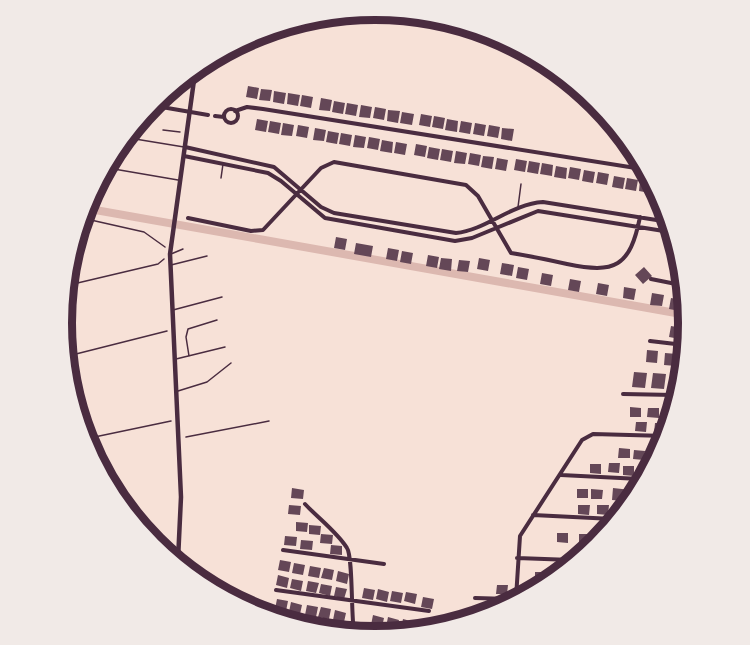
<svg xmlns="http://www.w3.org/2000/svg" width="750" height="645" font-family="Montserrat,sans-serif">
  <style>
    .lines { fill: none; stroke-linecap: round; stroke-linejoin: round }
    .canal { stroke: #dcb8b0; stroke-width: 8 }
    .building { fill: #644757 }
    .path { stroke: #4a2c40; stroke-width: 1.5 }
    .service { stroke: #4a2c40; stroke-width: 1.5 }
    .minor { stroke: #4a2c40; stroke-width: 4 }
    .tertiary { stroke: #4a2c40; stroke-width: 4.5 }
    .rim { fill: none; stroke: #4a2c40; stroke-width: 8 }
  </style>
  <rect width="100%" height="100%" fill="#f7e1d7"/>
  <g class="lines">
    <path class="canal" d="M84,208l603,107"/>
  </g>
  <path class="building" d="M248,86l11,2 -2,11 -11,-2z
    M261,89l11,1 -2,11 -11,-1z
    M274,91l12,2 -2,11 -11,-2z
    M288,93l12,2 -2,11 -11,-2z
    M302,95l11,2 -2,11 -11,-2z
    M321,98l11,2 -2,11 -11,-1z
    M334,101l11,2 -2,11 -11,-2z
    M347,103l11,2 -2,11 -11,-2z
    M361,105l11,2 -2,11 -11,-1z
    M375,107l11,2 -2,11 -11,-2z
    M388,110l12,1 -2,12 -11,-2z
    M402,112l12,2 -2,11 -12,-2z
    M421,114l11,2 -2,11 -11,-2z
    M434,116l11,2 -2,11 -11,-2z
    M257,119l11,2 -2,11 -11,-2z
    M447,119l11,2 -1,11 -12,-2z
    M270,121l11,2 -2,11 -11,-2z
    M461,121l11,2 -2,11 -11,-2z
    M283,123l11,2 -2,11 -11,-1z
    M475,123l11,2 -2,11 -11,-2z
    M298,125l11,2 -2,11 -11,-2z
    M489,125l11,2 -2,11 -11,-2z
    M315,128l11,2 -2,11 -11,-1z
    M502,128l12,1 -2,12 -11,-2z
    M328,131l11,2 -2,11 -11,-2z
    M341,133l11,2 -2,11 -11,-2z
    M355,135l11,2 -2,11 -11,-1z
    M369,137l11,2 -2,11 -11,-2z
    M382,140l11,2 -1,11 -12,-2z
    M396,142l11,2 -2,11 -11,-2z
    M416,144l11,2 -2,11 -11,-2z
    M429,147l11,2 -2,11 -11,-2z
    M442,149l11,2 -2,11 -11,-2z
    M456,151l11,2 -2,11 -11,-1z
    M470,153l11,2 -2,11 -11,-2z
    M483,156l11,1 -2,12 -11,-2z
    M497,158l11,2 -2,11 -11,-2z
    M516,159l11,2 -2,11 -11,-2z
    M529,161l11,2 -2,11 -11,-2z
    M542,163l11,2 -1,11 -12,-2z
    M556,166l11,2 -1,11 -12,-2z
    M570,167l11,2 -2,11 -11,-2z
    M584,170l11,2 -2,11 -11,-2z
    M598,172l11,2 -2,11 -11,-2z
    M614,176l11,2 -2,11 -11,-2z
    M627,178l11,2 -2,11 -11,-2z
    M640,180l11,2 -1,11 -11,-2z
    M336,237l11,2 -2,11 -11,-2z
    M356,243l17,3 -2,11 -17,-3z
    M388,248l11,2 -2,11 -11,-2z
    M402,251l11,2 -2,11 -11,-2z
    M428,255l11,2 -2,11 -11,-2z
    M441,258l11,1 -1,12 -12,-2z
    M479,258l11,2 -2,11 -11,-2z
    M459,260l11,1 -2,11 -11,-1z
    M502,263l12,2 -2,11 -12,-2z
    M518,267l11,2 -2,11 -11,-2z
    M644,267l8,9 -9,8 -8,-9z
    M542,273l11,2 -2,11 -11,-2z
    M570,279l11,2 -2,11 -11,-2z
    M598,283l11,2 -2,11 -11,-2z
    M624,287l12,2 -2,11 -11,-2z
    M652,293l12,2 -2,11 -12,-1z
    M671,298l11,2 -2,11 -11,-2z
    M671,326l11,2 -2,11 -11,-2z
    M647,350l11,1 -1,12 -11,-1z
    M665,353l12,1 -1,12 -12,-1z
    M634,372l13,1 -2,15 -13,-1z
    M653,373l13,1 -2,15 -13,-1z
    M630,407l11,1v9h-11z
    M648,408h11v10l-12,-1z
    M664,409l7,1 -2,9h-5z
    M636,422h11l-1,10 -11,-1z
    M655,423h11l-1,10h-11z
    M619,448l11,1v9h-12z
    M634,450l11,1 -1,9 -11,-1z
    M609,463h11l-1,10 -11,-1z
    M590,464h11v10l-11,-1z
    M623,466h11v10l-11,-1z
    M292,488l12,2 -1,9 -12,-1z
    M613,488l18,2 -1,4 -5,7 -13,-1z
    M577,489h11v9h-11z
    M591,489l12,1 -1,9h-11z
    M614,504l9,1 -8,11h-1z
    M289,505l12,1 -1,9 -12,-1z
    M578,505h12l-1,10 -11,-1z
    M597,505h12l-1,10 -11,-1z
    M296,522l12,1 -1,9 -11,-1z
    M309,525l12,1 -1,9 -11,-1z
    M557,533h11v10l-11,-1z
    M321,534l12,1 -1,9 -12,-1z
    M579,534h11v10l-11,-1z
    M285,536l12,1 -1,9 -12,-1z
    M301,540l12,1 -1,9 -12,-1z
    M331,545l11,1v9l-12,-1z
    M280,560l11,2 -2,10 -11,-2z
    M294,563l11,2 -2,10 -11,-2z
    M310,566l11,2 -2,10 -11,-2z
    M324,568l10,2 -2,10 -11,-2z
    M338,571l11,3 -2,10 -11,-3z
    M535,572h11v6l-11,3z
    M278,575l11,3 -2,10 -11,-3z
    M292,579l11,2 -2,10 -11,-3z
    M308,581l11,2 -3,10 -10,-2z
    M321,584l11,2 -2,10 -11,-3z
    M497,585h11l-1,9h-11z
    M336,587l11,2 -3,10 -10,-3z
    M364,588l11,2 -2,10 -11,-2z
    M378,589l11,3 -2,10 -11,-3z
    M392,591l11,2 -2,10 -11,-2z
    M406,592l11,2 -2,10 -11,-3z
    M423,597l11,2 -2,10 -11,-2z
    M277,599l11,2 -2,10 -11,-2z
    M291,602l11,3 -2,9 -11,-2z
    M307,605l11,2 -2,10 -11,-2z
    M321,607l10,2 -2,10 -11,-2z
    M335,610l11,3 -2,9 -11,-2z
    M373,615l11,3 -2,9 -11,-2z
    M388,617l11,3 -2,10 -11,-3z
    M403,619l11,3 -2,7h-11z
    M416,622l14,3 -15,3z"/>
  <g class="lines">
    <path class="path" d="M163,130l17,2
      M82,218l62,14 21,15
      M69,285l89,-21 6,-5
      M68,356l99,-25
      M186,437l83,-16
      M85,439l86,-18"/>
    <path class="service" d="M363,11l140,27
      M276,29l3,1
      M129,138l55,9
      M108,168l70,12
      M221,178l2,-14
      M518,207l3,-23
      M171,254l12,-5
      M171,265l36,-9
      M173,310l49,-13
      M189,356l-3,-19 2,-8 29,-9
      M176,359l49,-12
      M178,391l29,-9 24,-19"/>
    <path class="minor" d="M150,105l58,10
      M224 116a7 7 0 1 1 14 0a7 7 0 1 1-14 0Z
      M235,111l12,-4 16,2 379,60
      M215,116l9,1
      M185,147l89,20 47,40 13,6 122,20c30,-3 55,-29 87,-31l126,20
      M184,156l84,17 13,8 44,37 130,23 17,-3 66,-27 132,21
      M188,218l63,13 12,-1 58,-62 13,-6 132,23 12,11 33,57c19,3 38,7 56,11 48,10 63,3 73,-47
      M651,279l30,6
      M650,341l34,4
      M678,376l2,-32
      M623,394l51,1
      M561,475l79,4
      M305,504c13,14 32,28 42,44 6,9 4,67 7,84
      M533,515l80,4
      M283,550l101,14
      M517,558l55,2
      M276,590l153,21
      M475,598l39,1
      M516,598l4,-62 62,-96 11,-6 73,2"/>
    <path class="tertiary" d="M178,560l3,-63 -11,-243 25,-181"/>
  </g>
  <path d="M0 0H750V645H0ZM72 323a303 303 0 1 1 606 0a303 303 0 1 1-606 0Z" fill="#f1eae7" fill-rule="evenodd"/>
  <path class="rim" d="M72 323a303 303 0 1 1 606 0a303 303 0 1 1-606 0Z"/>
</svg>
